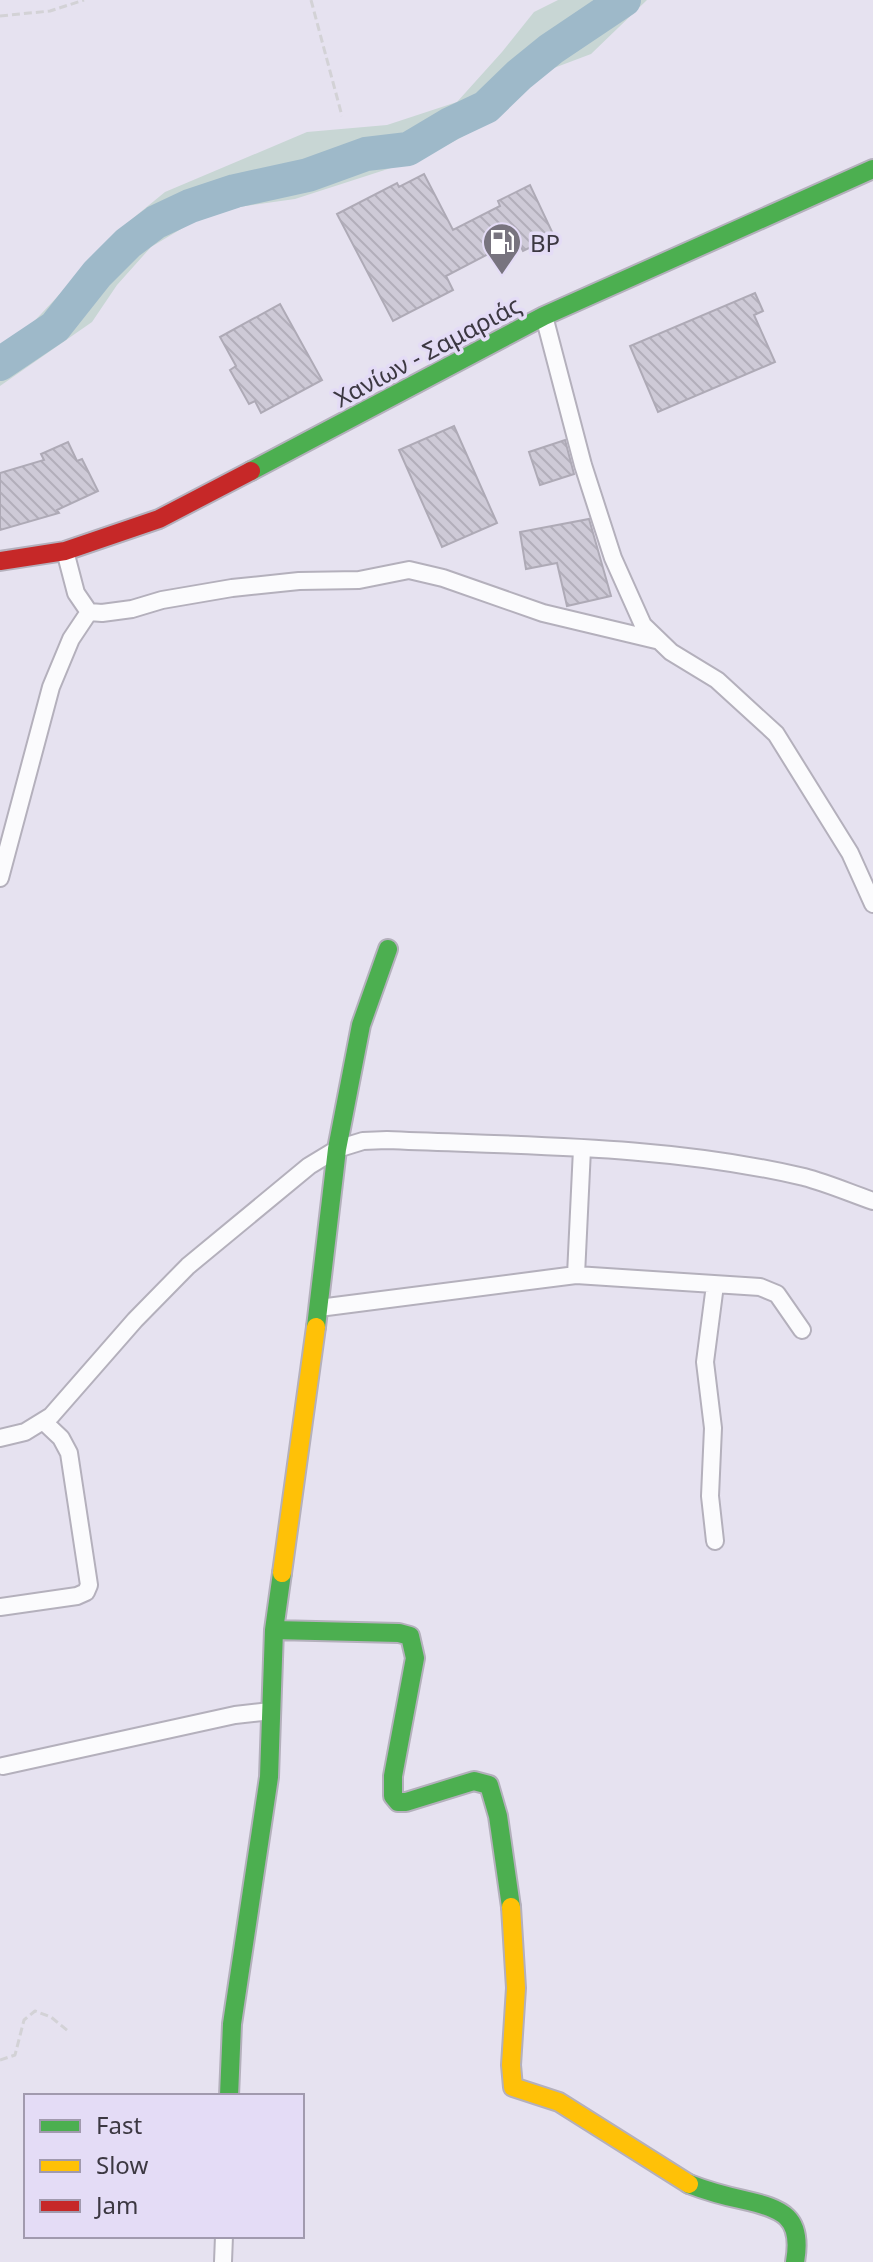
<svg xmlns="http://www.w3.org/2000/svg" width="873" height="2262" font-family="'Noto Sans',sans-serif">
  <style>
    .grass { fill: #c8d6d4 }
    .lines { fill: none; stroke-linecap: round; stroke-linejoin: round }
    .river { stroke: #9eb9c9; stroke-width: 34 }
    .building { fill: url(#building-back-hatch); stroke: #aeaab6; stroke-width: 2 }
    .street-casing { stroke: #b4b0bc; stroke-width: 20 }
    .fast-casing { stroke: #b4b0bc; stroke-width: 22 }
    .slow-casing { stroke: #b4b0bc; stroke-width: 22 }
    .jam-casing { stroke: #b4b0bc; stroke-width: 22 }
    .path { stroke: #d3d2d6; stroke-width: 3; stroke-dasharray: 8 4; stroke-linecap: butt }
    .street { stroke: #fbfbfd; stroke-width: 16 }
    .fast { stroke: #4caf50; stroke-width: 18 }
    .slow { stroke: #ffc107; stroke-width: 18 }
    .jam { stroke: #c62828; stroke-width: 18 }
    .labels { text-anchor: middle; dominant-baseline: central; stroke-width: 7; stroke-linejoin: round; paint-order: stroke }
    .poi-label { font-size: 24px; fill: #3c3842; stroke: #e4dcf6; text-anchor: start }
    .street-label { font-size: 24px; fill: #3c3842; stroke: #e4dcf6 }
  </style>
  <defs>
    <pattern id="building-back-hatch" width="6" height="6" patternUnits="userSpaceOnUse" patternTransform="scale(2)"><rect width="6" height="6" fill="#cecad7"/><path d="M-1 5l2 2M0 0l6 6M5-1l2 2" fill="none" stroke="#b2aeba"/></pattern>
  </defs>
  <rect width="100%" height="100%" fill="#e6e2f0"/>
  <path class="grass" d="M558,0h89l-56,54 -53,20 -43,45 -70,38 -130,42 -84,12 -60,36 -34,38 -25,37 -92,64v-39l25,-16 101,-107 39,-32 142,-60 80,-7 70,-23 45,-50 32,-40z"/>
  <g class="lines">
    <path class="river" d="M0,364l55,-37 42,-53 31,-31 28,-21 34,-16 45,-15 73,-16 58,-21 42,-5 42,-25 36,-17 33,-32 32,-26 73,-49"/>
  </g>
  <path class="building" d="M424,174l29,56 47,-24 -2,-5 32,-16 24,51 -31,15 -6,-12 -71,37 7,14 -60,31 -56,-107 60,-31 2,4z
    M755,293l8,18 -9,4 21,47 -117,50 -28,-66z
    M280,304l42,76 -61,33 -6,-12 -6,3 -19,-34 6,-4 -16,-29z
    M454,426l43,97 -55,24 -43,-97z
    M565,440l9,34 -34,11 -11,-33z
    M68,442l9,19 5,-2 16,32 -41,19 2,3 -59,17v-57l44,-13 -3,-6z
    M589,519l22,77 -44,10 -10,-43 -31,6 -6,-37z"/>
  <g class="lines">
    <g class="street-casing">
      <path id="street" d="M544,316l39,149 30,93 30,67 28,27 46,28 59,54 74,119 23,51
        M65,551l11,42 13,19 13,1 30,-4 30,-9 70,-12 67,-7 60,-1 50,-10 34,8 100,35 113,27
        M0,878l51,-191 20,-48 18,-27
        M576,1275l6,-126
        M715,1285l-10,77 8,66 -3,68 5,45
        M319,1308l257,-33 184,12 17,7 25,36
        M0,1438l25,-6 26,-16 84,-96 53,-54 121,-100 28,-17 26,-8 24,-1c139,6 281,5 417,37 23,6 46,16 69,24
        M0,1607l77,-11 9,-4 3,-7 -20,-132 -8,-15 -18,-17
        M3,1766l232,-51 36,-4
        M223,2262l1,-26"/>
    </g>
    <g class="fast-casing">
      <path id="fast" d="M251,471l293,-155 329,-147
        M316,1327l21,-178 24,-124 27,-76
        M274,1630l125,3 11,3 5,22 -22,118v20l5,6h8l68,-21 15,4 9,31 13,91
        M229,2096l3,-72 37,-247 5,-147 8,-57
        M689,2184c18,7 36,12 55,16 39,9 59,17 51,62"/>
    </g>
    <g class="slow-casing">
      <path id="slow" d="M282,1573l34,-246
        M511,1907l5,81 -5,77 2,22 46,15 130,82"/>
    </g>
    <g class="jam-casing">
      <path id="jam" d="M0,561l65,-10 94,-32 92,-48"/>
    </g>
    <path class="path" d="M311,0l31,116
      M0,16l50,-5 34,-11
      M0,2060l15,-5 9,-35 11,-9 16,6 17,14"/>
    <use href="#street" class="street"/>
    <use href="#fast" class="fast"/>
    <use href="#slow" class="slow"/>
    <use href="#jam" class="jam"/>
  </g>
  <defs>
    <g id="fuel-pin" transform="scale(2)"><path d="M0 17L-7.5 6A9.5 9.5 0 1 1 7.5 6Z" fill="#78747f" stroke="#e4dcf6"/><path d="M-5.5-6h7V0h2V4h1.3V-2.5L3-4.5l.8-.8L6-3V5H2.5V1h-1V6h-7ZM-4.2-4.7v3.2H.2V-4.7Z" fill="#fff"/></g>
  </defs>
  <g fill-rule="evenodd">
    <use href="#fuel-pin" x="502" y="242"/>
  </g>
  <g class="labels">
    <g class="poi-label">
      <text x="530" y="242">BP</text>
    </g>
    <g class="street-label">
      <text transform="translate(427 351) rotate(-28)">Χανίων - Σαμαριάς</text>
    </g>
  </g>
  <rect x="24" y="2094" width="280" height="144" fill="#e4dcf6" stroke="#a19aae" stroke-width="2"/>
  <rect x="40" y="2120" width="40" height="12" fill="#4caf50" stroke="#a19aae" stroke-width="2"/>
  <text x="96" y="2134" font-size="24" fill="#3c3842">Fast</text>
  <rect x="40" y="2160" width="40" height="12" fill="#ffc107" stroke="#a19aae" stroke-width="2"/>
  <text x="96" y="2174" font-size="24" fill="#3c3842">Slow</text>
  <rect x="40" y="2200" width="40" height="12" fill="#c62828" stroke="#a19aae" stroke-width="2"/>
  <text x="96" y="2214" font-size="24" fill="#3c3842">Jam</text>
</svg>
